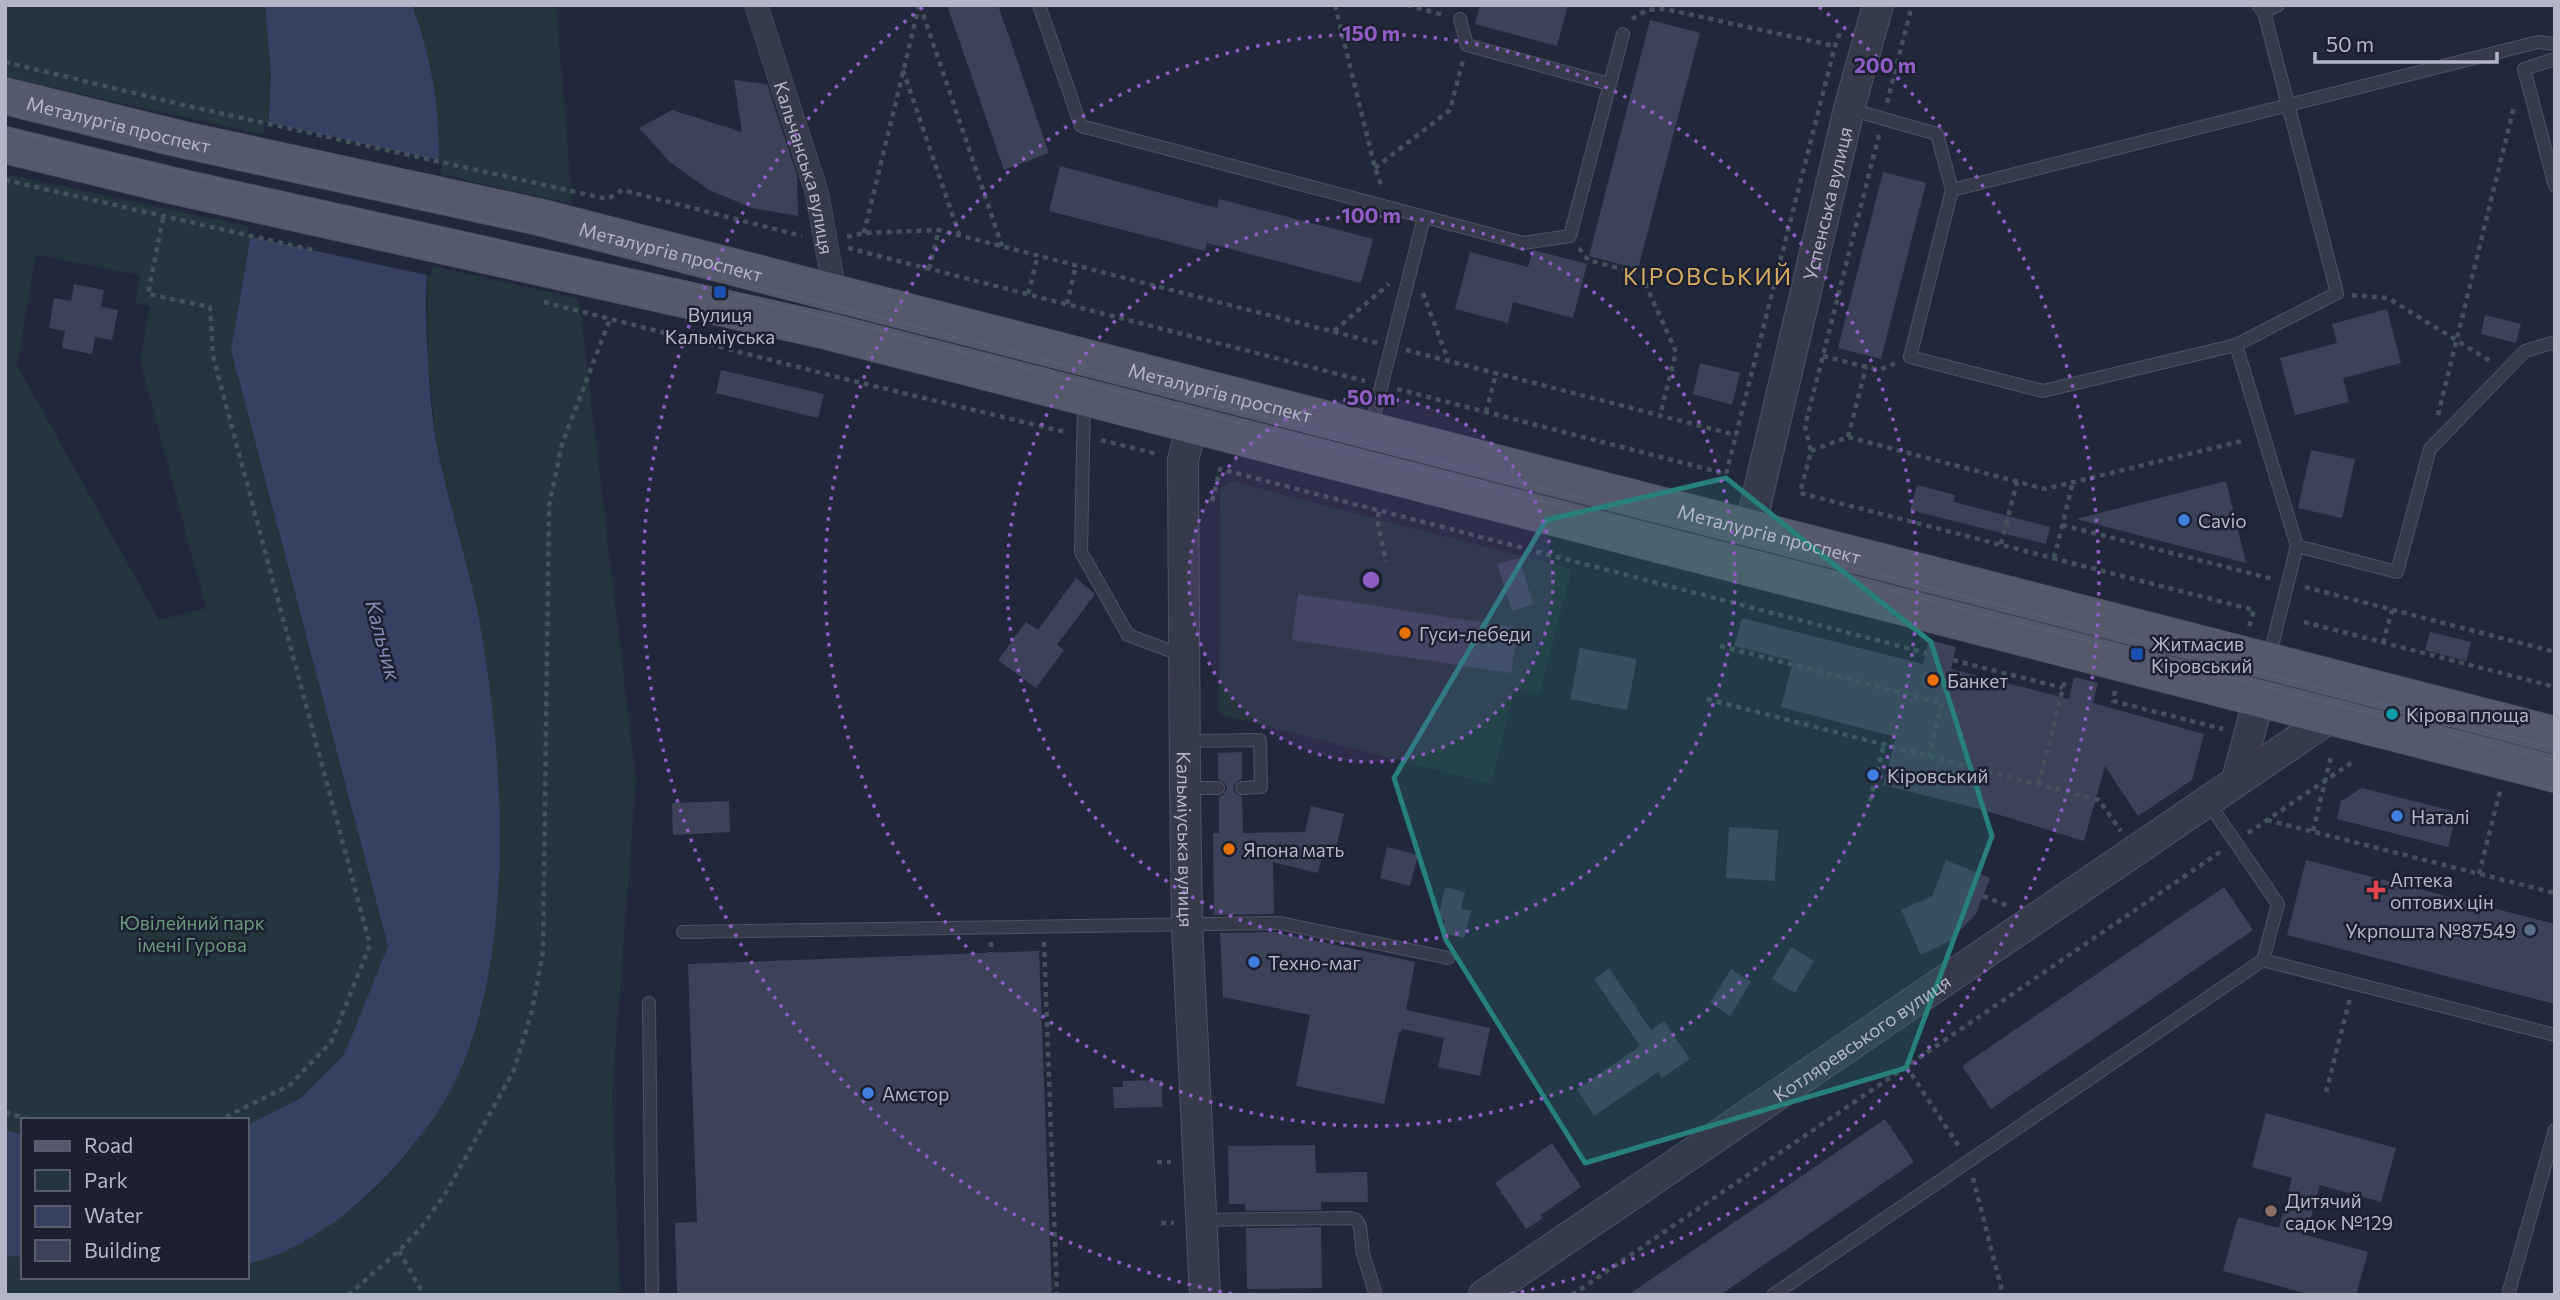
<svg xmlns="http://www.w3.org/2000/svg" width="2560" height="1300" font-family="Commissioner,sans-serif">
  <style>
    .green { fill: #24353d; fill-rule: evenodd }
    .water { fill: #364063 }
    .pier { fill: #22283c }
    .building { fill: #3c425a }
    .lines { fill: none; stroke-linecap: round; stroke-linejoin: round }
    .service-casing { stroke: #4e5364; stroke-width: 14 }
    .minor-casing { stroke: #4e5364; stroke-width: 24 }
    .tertiary-casing { stroke: #4e5364; stroke-width: 32 }
    .primary-casing { stroke: #3f4455; stroke-width: 38 }
    .path { stroke: #42525a; stroke-width: 4.5; stroke-dasharray: 5 5; stroke-linecap: butt }
    .service { stroke: #363b4c; stroke-width: 12 }
    .minor { stroke: #363b4c; stroke-width: 23 }
    .tertiary { stroke: #363b4c; stroke-width: 30 }
    .primary { stroke: #545a6c; stroke-width: 37 }
    .tram { stroke: #585e73; stroke-width: 2 }
    .marked { fill: #27807b; fill-opacity: 0.2; stroke: #27807b; stroke-width: 5; stroke-linejoin: round }
    .ring { fill: none; stroke: #8e5cc2; stroke-width: 3.5; stroke-dasharray: 3.5 7 }
    .transit-dot { fill: #1a4fb4; stroke: #1c2031; stroke-width: 2.5 }
    .shop-dot { fill: #3f7fe0; stroke: #1c2031; stroke-width: 2.5 }
    .food-dot { fill: #e8710a; stroke: #1c2031; stroke-width: 2.5 }
    .culture-dot { fill: #0f9aa8; stroke: #1c2031; stroke-width: 2.5 }
    .health-dot { fill: #e0444e; stroke: #1c2031; stroke-width: 2.5 }
    .service-dot { fill: #5c6f8a; stroke: #1c2031; stroke-width: 2.5 }
    .education-dot { fill: #8d6e63; stroke: #1c2031; stroke-width: 2.5 }
    .labels { text-anchor: middle; dominant-baseline: central; stroke-width: 5; stroke-linejoin: round; paint-order: stroke }
    .street-label { font-size: 19px; fill: #b2b6c7; stroke: #1c2031 }
    .poi-label { font-size: 19px; fill: #b2b6c7; stroke: #1c2031; text-anchor: start }
    .park-label { font-size: 19px; fill: #69987d; stroke: #1c2031 }
    .water-label { font-size: 21px; font-style: italic; fill: #808db4; stroke: #1c2031 }
    .quarter-label { font-size: 23px; letter-spacing: 2px; fill: #d4a960; stroke: #1c2031 }
    .centre { fill: #8e5cc2; stroke: #1c2031; stroke-width: 3.5 }
    .ring-label { font-size: 21px; text-anchor: middle; font-weight: bold; fill: #8e5cc2; stroke: #1c2031; stroke-width: 5; stroke-linejoin: round; paint-order: stroke }
  </style>
  <rect width="100%" height="100%" fill="#22283c"/>
  <path class="green" d="M5,5h260l6,70 -3,61 -263,-59z
    M412,5h142l3,9 15,190 -133,-30c-3,-58 -7,-114 -27,-169z
    M5,174l247,53 -21,123 157,596 -44,109 -43,43 -54,27v-5h-224v15l-18,-6zM36,255l104,20 -5,28 15,3 -10,54 66,248 -47,12 -142,-255z
    M427,265l152,34 57,482 -24,314 8,200h-615v-39l18,1v20h224v-13c22,-5 44,-17 63,-28 21,-13 43,-26 61,-43 34,-31 61,-72 84,-111l23,-467 -41,-166 -9,-89z
    M1231,481l341,88 -32,126 -25,-6 -24,95 -272,-70 1,-225z"/>
  <path class="water" d="M265,5h147c20,53 30,114 26,170 -2,30 -9,60 -11,89 -2,32 -1,66 1,97 2,30 4,61 10,90 11,56 30,111 41,168 25,138 38,334 -24,463 -15,31 -38,59 -60,85 -36,40 -94,86 -148,97v-139l54,-27 43,-43 44,-109 -157,-596 37,-214 3,-61z
    M5,1129l18,6v122l-18,-1z"/>
  <path class="pier" d="M265,122l177,39 -11,115 -184,-40z"/>
  <path class="building" d="M947,5h51l51,148 -45,17z
    M1480,5h88l-11,41 -82,-22z
    M1650,20l50,13 -62,236 -49,-13z
    M734,80l33,4 30,91 1,41 -46,-8 -43,-18 -38,-27 -32,-35 33,-18 70,22z
    M1060,166l157,42 2,-9 154,40 -12,44 -154,-40 -2,8 -156,-40z
    M1883,172l43,11 -45,176 -43,-11z
    M1533,250l54,14 -14,54 -60,-16 -5,21 -53,-14 15,-57 58,15z
    M74,284l30,6 -3,17 17,3 -6,30 -17,-3 -3,17 -30,-6 3,-17 -16,-3 5,-30 17,3z
    M2387,309l14,54 -58,15 6,24 -54,13 -15,-57 57,-15 -5,-19z
    M2485,315l36,9 -5,19 -35,-9z
    M1700,363l40,10 -8,32 -39,-11z
    M721,370l103,24 -6,24 -102,-25z
    M2311,450l44,9 -13,59 -44,-10z
    M2226,481l20,82 -170,-44z
    M1917,485l38,10 -1,7 96,25 -4,17 -136,-34z
    M1519,558l14,46 -21,7 -15,-47z
    M1076,578l19,16 -38,51 7,5 -28,38 -38,-28 28,-38 12,8z
    M1298,594l220,34 -7,45 -219,-33z
    M1742,618l181,46 6,-24 27,7 -5,22 118,30 5,-22 24,6 -5,20 111,31 -12,46 -54,36 -33,-50 -21,75 -104,-32 -97,-24 13,-48 -115,-30 12,-46 -59,-15z
    M2430,632l41,10 -5,19 -41,-11z
    M1580,648l57,11 -10,51 -57,-11z
    M1242,752v27l-5,2 -4,7 2,5 7,4 1,36 62,-1 6,-26 33,8 -8,34 -11,-3 -7,28 -45,-11 1,52 -60,1 -1,-82h6v-36l4,-2 4,-6 -2,-6 -7,-4v-26z
    M2362,788l95,24 -9,35 -111,-28 4,-18z
    M729,801l1,31 -57,3 -1,-32z
    M1729,827l49,3 -3,51 -49,-3z
    M1387,847l31,8 -8,31 -30,-8z
    M1946,860l44,18 -14,36 -26,27 -29,14 -20,-45 31,-14z
    M2306,860l249,64v80l-268,-69z
    M1445,887l20,5 -4,16 10,3 -7,27 -22,-5 3,-13 -7,-2z
    M2224,887l29,43 -262,179 -29,-43z
    M1274,932l141,30 -9,48 84,18 -10,48 -42,-9 6,-29 -42,-9 -1,4h-2l-15,71 -88,-18 14,-71 -87,-18 -3,-64z
    M1791,947l23,14 -19,32 -23,-14z
    M1039,951l13,344h-375l-2,-72 22,-1 -9,-258z
    M1609,968l42,62 13,-9 26,38 -28,19 -4,-6 -64,44 -17,-27 63,-43 -46,-67z
    M1731,969l20,13 -21,34 -20,-13z
    M1162,1080v27l-48,1 -1,-21h10v-6z
    M2266,1113l130,35 -15,54 -61,-17 -14,50 62,17 -12,43h-44l-89,-24 15,-54 41,11 13,-50 -40,-11z
    M1885,1119l29,43 -194,133h-92z
    M1552,1143l29,44 -40,28 2,3 -17,11 -31,-46z
    M1315,1145l1,28 51,-1 1,30h-47v8l-75,1 -1,-7h-16l-1,-58z
    M1321,1227l1,61 -75,1 -1,-61z"/>
  <g class="lines">
    <g class="service-casing">
      <path id="service" d="M1039,5l42,121 442,117 47,-7 53,-202
        M2264,12l14,-7
        M1460,19l7,26 142,39
        M2555,59l-31,10 31,117
        M1849,109l88,25 15,56 -42,167 133,34 193,-46 101,-52 -73,-281 -6,-7
        M1952,190l586,-148 17,2
        M2236,345l61,201 -28,112
        M1084,400l-3,152 47,83 56,21
        M1371,427l53,-210
        M2297,546l100,26 33,-123 95,-98 30,-9
        M1185,741l75,-1 1,47 -19,1
        M1186,788h32
        M683,932l597,-9 168,35
        M2263,960l292,75
        M649,1003l3,292
        M1202,1220l148,-2 6,2 4,6 3,28 12,38
        M1773,1295l490,-335 15,-56 -71,-103
        M2508,1295l47,-165"/>
    </g>
    <g class="minor-casing">
      <g id="minor">
        <path id="s1" d="M756,5l61,188 18,100 -8,38"/>
      </g>
    </g>
    <g class="tertiary-casing">
      <g id="tertiary">
        <path id="s2" d="M1197,405l-14,55 2,328 2,137 18,370"/>
        <path id="s3" d="M1745,549l104,-440 29,-104"/>
        <path d="M2237,780l27,-101"/>
        <path id="s4" d="M1484,1295l847,-578"/>
      </g>
    </g>
    <g class="primary-casing">
      <g id="primary">
        <path id="s5" d="M5,96l175,43 359,78 2016,518"/>
        <path d="M5,145l165,40 657,146 1728,443"/>
      </g>
    </g>
    <path class="path" d="M920,5l82,241
      M1335,5l40,163 7,19
      M1407,5l37,10
      M1632,19l15,-9 18,-1 170,37
      M5,62l183,44 420,93 14,-9 180,46
      M903,70l56,164
      M1887,103l25,-98
      M1879,135l-74,291 6,25 -11,42 454,117 -5,17
      M1375,168l75,-58 13,-50
      M5,180l312,71
      M163,218l-15,76 62,13 3,49 157,589 -39,97 -41,43 -70,35
      M864,233l55,-227
      M847,237l17,-4 75,-3 438,113
      M848,248l517,133
      M1579,248l9,12 53,14 35,78 -16,63
      M929,269l10,-39
      M1423,293l25,67
      M1028,294l10,-39
      M2352,295l36,3 102,63
      M544,302l297,76 224,54
      M1067,304l9,-39
      M1334,331l55,-47
      M1406,350l330,85
      M1823,356l56,14 17,-7
      M1397,389l329,85 109,-428 6,-17
      M1486,412l10,-39
      M2438,415l76,-308
      M1848,437l18,-70
      M1101,440l56,14
      M1811,451l37,-14 197,52 201,-49
      M1212,501l8,-32 706,184
      M1379,512l-2,7 9,43
      M2062,525l211,54
      M2001,544l16,-62
      M2054,558l19,-76
      M2305,587l250,65
      M2304,622l251,65
      M2383,643l9,-33
      M1720,646l222,57 -13,53
      M1953,660l110,28
      M2115,691l-2,10 110,28
      M1707,699l392,101 22,31
      M2039,784l26,-104
      M1870,801l14,-57
      M2267,820l288,73
      M2313,831l18,-74
      M2248,833l103,-70
      M2479,874l21,-83
      M1983,896l25,10
      M991,942v11
      M1044,942l13,353
      M1906,1066l54,82
      M2326,1092l24,-94
      M5,1112l25,8
      M1157,1162h14
      M1973,1178l30,117
      M1161,1223h13
      M399,1251l25,44
      M348,1295l51,-44 24,-26 24,-34 67,-121 18,-59 11,-59 6,-446 13,-62 48,-125
      M1572,1295l648,-443"/>
    <use href="#service" class="service"/>
    <use href="#minor" class="minor"/>
    <use href="#tertiary" class="tertiary"/>
    <use href="#primary" class="primary"/>
    <path class="tram" d="M5,112l172,43 359,78 296,72 1723,443
      M5,129l169,41 358,78 298,70 1725,443"/>
  </g>
  <path class="marked" d="M1726,478l205,164 61,194 -86,232 -321,95 -139,-223 -52,-162 152,-258z"/>
  <circle cx="1371" cy="580" r="182" fill="#8e5cc2" fill-opacity=".12"/>
  <g class="ring">
    <circle cx="1371" cy="580" r="182"/>
    <circle cx="1371" cy="580" r="364"/>
    <circle cx="1371" cy="580" r="546"/>
    <path d="M1232 1294A727 727 0 0 1 923 7M1819 7A727 727 0 0 1 1510 1294"/>
  </g>
  <g class="transit-dot">
    <rect x="713" y="285" width="14" height="14" rx="3.5"/>
    <rect x="2130" y="647" width="14" height="14" rx="3.5"/>
  </g>
  <g class="shop-dot">
    <circle cx="2184" cy="520" r="7"/>
    <circle cx="1873" cy="775" r="7"/>
    <circle cx="2397" cy="816" r="7"/>
    <circle cx="1254" cy="962" r="7"/>
    <circle cx="868" cy="1093" r="7"/>
  </g>
  <g class="food-dot">
    <circle cx="1405" cy="633" r="7"/>
    <circle cx="1933" cy="680" r="7"/>
    <circle cx="1229" cy="849" r="7"/>
  </g>
  <circle class="culture-dot" cx="2392" cy="714" r="7"/>
  <path class="health-dot" d="M2372.5 879.5h7v7h7v7h-7v7h-7v-7h-7v-7h7z"/>
  <circle class="service-dot" cx="2530" cy="930" r="7"/>
  <circle class="education-dot" cx="2271" cy="1211" r="7"/>
  <g class="labels">
    <g class="street-label">
      <text stroke="none"><textPath href="#s5" startOffset="117">Металургів проспект</textPath></text>
      <text stroke="none"><textPath href="#s1" startOffset="170">Кальчанська вулиця</textPath></text>
      <text stroke="none"><textPath href="#s3" startOffset="355">Успенська вулиця</textPath></text>
      <text stroke="none"><textPath href="#s5" startOffset="684">Металургів проспект</textPath></text>
      <text stroke="none"><textPath href="#s5" startOffset="1251">Металургів проспект</textPath></text>
      <text stroke="none"><textPath href="#s5" startOffset="1818">Металургів проспект</textPath></text>
      <text stroke="none"><textPath href="#s2" startOffset="436">Кальміуська вулиця</textPath></text>
      <text stroke="none"><textPath href="#s4" startOffset="457">Котляревського вулиця</textPath></text>
    </g>
    <g class="poi-label">
      <text x="720" y="314" text-anchor="middle">Вулиця<tspan x="720" dy="22">Кальміуська</tspan></text>
      <text x="2198" y="520">Cavio</text>
      <text x="1419" y="633">Гуси-лебеди</text>
      <text x="2151" y="643">Житмасив<tspan x="2151" dy="22">Кіровський</tspan></text>
      <text x="1947" y="680">Банкет</text>
      <text x="2406" y="714">Кірова площа</text>
      <text x="1887" y="775">Кіровський</text>
      <text x="2411" y="816">Наталі</text>
      <text x="1243" y="849">Япона мать</text>
      <text x="2390" y="879">Аптека<tspan x="2390" dy="22">оптових цін</tspan></text>
      <text x="2516" y="930" text-anchor="end">Укрпошта №87549</text>
      <text x="1268" y="962">Техно-маг</text>
      <text x="882" y="1093">Амстор</text>
      <text x="2285" y="1200">Дитячий<tspan x="2285" dy="22">садок №129</tspan></text>
    </g>
    <g class="park-label">
      <text x="192" y="922">Ювілейний парк<tspan x="192" dy="22">імені Гурова</tspan></text>
    </g>
    <g class="water-label">
      <text transform="translate(384 640) rotate(75)">Кальчик</text>
    </g>
    <g class="quarter-label">
      <text x="1708" y="276">КІРОВСЬКИЙ</text>
    </g>
  </g>
  <circle cx="1371" cy="580" r="10" class="centre"/>
  <g class="ring-label">
    <text x="1371" y="41">150 m</text>
    <text x="1885" y="73">200 m</text>
    <text x="1371" y="223">100 m</text>
    <text x="1371" y="405">50 m</text>
  </g>
  <rect width="2560" height="1300" fill="none" stroke="#b2b6c7" stroke-width="14"/>
  <rect x="21" y="1118" width="228" height="161" fill="#1c2031" stroke="#585c6d" stroke-width="2"/>
  <rect x="35" y="1141" width="35" height="10" fill="#545a6c" stroke="#585c6d" stroke-width="2"/>
  <text x="84" y="1153" font-size="21" fill="#b2b6c7">Road</text>
  <rect x="35" y="1170" width="35" height="21" fill="#24353d" stroke="#585c6d" stroke-width="2"/>
  <text x="84" y="1188" font-size="21" fill="#b2b6c7">Park</text>
  <rect x="35" y="1206" width="35" height="21" fill="#364063" stroke="#585c6d" stroke-width="2"/>
  <text x="84" y="1223" font-size="21" fill="#b2b6c7">Water</text>
  <rect x="35" y="1240" width="35" height="21" fill="#3c425a" stroke="#585c6d" stroke-width="2"/>
  <text x="84" y="1258" font-size="21" fill="#b2b6c7">Building</text>
  <path d="M2315 52v10h182v-10" fill="none" stroke="#b2b6c7" stroke-width="3.5"/>
  <text x="2326" y="52" font-size="21" fill="#b2b6c7" stroke="#1c2031" stroke-width="5" paint-order="stroke">50 m</text>
</svg>
